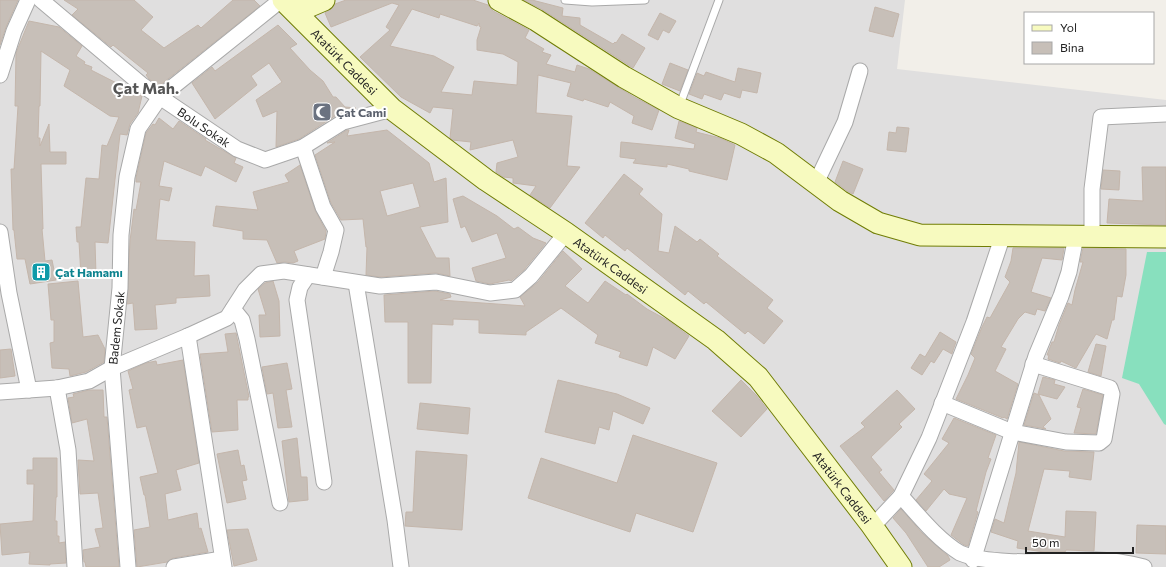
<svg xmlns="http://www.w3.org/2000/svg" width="1166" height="567" font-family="Commissioner,sans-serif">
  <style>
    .residential { fill: #e0dfdf }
    .pitch { fill: #88e0be }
    .building { fill: #c7bfb8; stroke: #c4b6ab; fill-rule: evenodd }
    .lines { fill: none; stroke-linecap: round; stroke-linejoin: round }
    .lane-casing { stroke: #a9a9a9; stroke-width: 9 }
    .street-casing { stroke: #a9a9a9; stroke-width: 17 }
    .secondary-casing { stroke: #707d05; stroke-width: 23 }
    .lane { stroke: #fff; stroke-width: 7 }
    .street { stroke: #fff; stroke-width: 15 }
    .secondary { stroke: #f7fabf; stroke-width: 21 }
    .labels { text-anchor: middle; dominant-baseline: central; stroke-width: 4; stroke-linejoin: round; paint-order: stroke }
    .street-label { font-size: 12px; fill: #222; stroke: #fff }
    .worship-label { font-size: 12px; font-weight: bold; fill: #5b616d; stroke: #fff; text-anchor: start }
    .culture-label { font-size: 12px; font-weight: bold; fill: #0d838f; stroke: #fff; text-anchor: start }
    .district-label { font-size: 16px; font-weight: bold; fill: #555; stroke: #fff }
  </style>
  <rect width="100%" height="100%" fill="#f2efe9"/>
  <path class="residential" d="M0,0h905l-8,69 269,31v467h-1166z"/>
  <path class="pitch" d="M1147,252h19v173l-2,-1 -25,-40 -17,-6z"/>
  <path class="building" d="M0,0h18l-12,27 -6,18z
    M64,0h70l19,17 -12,13 23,18 34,-23 3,3 32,-28h21l6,6 -101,80 -10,-7 -3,-4 2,-2 -35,-28 -2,2 -39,-32 6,-6z
    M346,0h127l15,5 5,6 36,19 -4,8 19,11 -2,3 9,3 -5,9 29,8 2,-7 12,4 45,28 25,13 -7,20 -20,-7 2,-7 -24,-14 -2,5 -24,-8 -1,2 -16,-5 4,-13 -33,-8 -2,38 36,3 -5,50 13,1 -30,41 -20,-13 6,-9 -23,-3v-5l-10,-1 -7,-5 1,-9 21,-6 -5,-17 -43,10 1,-8 -19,-2 -2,-2 3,-29 -20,-2 -3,6 -29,-16 -41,-40 30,-27 -4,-3 13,-22 -7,-2 -61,24 -6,-14 8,-6 2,-3zM412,9l27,9 1,-4 37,12 2,-3v3l2,1 -4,13v10l26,4 15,8 -1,23 -43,-4 -2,14 -31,-3 13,-25 -20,-11 -44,-10z
    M524,0h8l31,8 -1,8 18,2v7l33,19 2,-2 1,1 6,-9 23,14 -12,20 -90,-58z
    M875,7l24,7 -6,23 -24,-6z
    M660,13l16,8 -7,12 -6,-3 -5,10 -10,-5z
    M29,21l30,6 23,19 -6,10 9,6 -1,2 8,3 -1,3 51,26 -4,17 -8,11 -3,11 -7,-1 -12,109 -13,-1 1,33 -15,1 -2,-34h-2l-1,-15h5l5,-49 13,1 3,-34 5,1 12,-29 -9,-1 -46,-30 6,-16 -29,-19 -1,55h-1l-1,32h2v8l9,-22 1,28h16v12h-25l2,65h-1l3,32 7,-1 4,20 -26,4 -5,-25h-8l-3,-29h-1l-2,-61h3l4,-63h-3l1,-53z
    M278,25l19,19 -7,4 20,22 13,11 10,16h3l9,10 11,1 -1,1 -17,5 -39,25 -23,8 1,-36 -14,6 -7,-17 26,-18 -13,-19 -18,13 6,9 -42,34 -23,-36 20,-16 3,4z
    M670,63l18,7 -8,21 -18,-7z
    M738,68l23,5 -4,20 -15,-3 -2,8 -16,-5 -3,7 -17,-6 -2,5 -13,-5 8,-21 7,3 2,-4 29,10z
    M159,118l14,11 6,-8 27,18 -1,1 31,18 -2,5 9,4 -7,15 -31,-16 -4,10 -37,-15 -5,25 13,2 -3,13 -9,-2 -4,41 39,2 -1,34 15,-1 1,21 -34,2v5l-21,2 2,24 -22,1 -2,-27 -6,1 3,-63 4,-32 2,1 5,-28h-5v-4l10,-45 7,-9 2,1z
    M679,121l18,7 -1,4 24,6 15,7 -8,35 -38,-9v-2l-22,-5v3l-34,-4 3,-4 -16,-2 1,-15 73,7 1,-5 -20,-6z
    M897,127l12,1 -3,24 -19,-2 2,-18 7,1z
    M347,130h2l-2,6 40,-6 42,33 5,19 12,-4 2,44 -28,5 16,31h13l1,18 -14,-3 -56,4 -14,-2 1,-28h-1l-3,-28 -22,1 -10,-17 -16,-48 20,-13 -8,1zM413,183l7,24 -33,9 -7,-25z
    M843,161l20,8 -10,25 -6,-3 -12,-9z
    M300,165l15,45 11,21 -1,8 -31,12 4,10 -5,2 -8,-1 -8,1 -10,-23 -24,-1v-8l-30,-5 3,-20 42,4 -5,-18 36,-10 -4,-7z
    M1142,167h24v58l-59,-2 2,-24 34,2z
    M1103,170l17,1 -1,19 -18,-1z
    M624,174l19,15 -4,5 23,20 -4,37 11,2 6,-27 22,16 3,-3 19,15 -2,2 56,44 -6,8 16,13 -19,23 -16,-13 -3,3 -39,-32 -2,2 -16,-13 -3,4 -58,-47 -2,3 -20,-16 -2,3 -18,-15z
    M463,196l34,20 17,13 4,-2 15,11 13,5 -22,27 -13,11 -2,-1 -19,4 -14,-3 -4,-13 34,-10 -9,-25 -25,9 -7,-16 -4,2 -8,-29z
    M1013,248h51l-2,12 -20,-2 -11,34 20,6 -6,13 -8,-2 -2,6 -10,-3 -7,7 -17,28 5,2 -11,22 23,13 -11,35 -3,-2 -1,1 -47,-19 12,-24 7,-17 -4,-4 11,-27 5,-10 3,1 20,-36 -5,-5 6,-16z
    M1083,248l43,1v26l-4,22 -5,-1 -3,24h-2l-5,19 -11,-5 -20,34 -15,-7 -1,2 -12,-4 1,-4h-2l5,-13h2l5,-17 9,-22 4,2 3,-15 8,-28h-3z
    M563,251l19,18 -17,17 23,17 17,-22 21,14 1,-1 20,15 22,12 20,15 -14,23 -22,-12 -6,19 -28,-9 2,-5 -26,-9 3,-8 -37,-27 -35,24v3l-47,-2v-13l-26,-1v6l-21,-1 -1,59h-23v-61h-23l-1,-27 51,-4 15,3 1,3 -11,3 85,6 -5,-9 18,-15z
    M78,281l5,56 15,-2 7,14 -1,13 -18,10 -16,4 -1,-7 -17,-1 -2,-25 4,-1v-22h-3l-3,-36z
    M273,281l6,20 1,35 -20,1 -1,-22h7l-8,-26 7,-6z
    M940,332l16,10 -4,11v1l-9,-5 -9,14 -3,-2 -9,14 -11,-7 9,-14 5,3z
    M236,333l13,64h-1v3h-11l1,30 -26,2 -12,-78 28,-2 -3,-18z
    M1096,344l10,2 -5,30 -13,-4z
    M11,349l4,27 -15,2v-28z
    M183,360l16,103 -23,7 5,20 -16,4 3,26 29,-7 2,16 2,-1 7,24 -35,6 -6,4 -30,5 -3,-37 16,-3 -5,-32h-1l-4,-18 18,-4 -12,-47 -9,2 -8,-38 4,-1 -5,-18 18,-8 10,-2 1,4z
    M287,363l5,26 -6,1 6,37 -14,1 -5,-35 -6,1 -5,-27z
    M1043,377l12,3 -1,4 11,3 -8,12 -19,-5z
    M558,380l59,14 33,14 -7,16 -30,-13 -4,19 -10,-3 -4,17 -50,-12z
    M741,380l15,15 11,14 -26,28 -29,-26z
    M1083,389l20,6 -7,39 -22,-1 7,-25 -4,-1z
    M89,390h14l1,27h3l12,150h-33l-1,-5h-1l-1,-12 17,-3 -5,-18 8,-1 -5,-35 -18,1 -2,-34 16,1 -7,-42 -15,4 -4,-25 6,-1 -1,-3z
    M897,390l18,19 -16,15 3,3 -31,30 11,13 -3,2 15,18 -10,11 -44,-55 25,-19 -4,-4z
    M1034,393l5,2 12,24 -8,8 3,2 -22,-4z
    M420,403l50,5 -2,26 -51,-5z
    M954,418l42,17 -8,23 3,1 -5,13 -10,39 2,1 -10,34 -4,-1 -13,-10 16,-37 -18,-4 -5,-5 -18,22 -10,-11 16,-19 -8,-7 25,-31 -7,-4z
    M633,435l84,28 -24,69 -57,-19 -6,19 -102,-34 13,-40 76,25z
    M297,438l4,39h6l1,23 -19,2 -7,-61z
    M1019,442l45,9 30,1 -3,28 -22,-3 1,-6 -26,-2 -16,62 37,6 1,-26 30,1 -2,39 -28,-1 -1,2h-21l-27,-4 1,-7 -27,-9 4,-13 9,4 12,-50z
    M238,450l3,16 3,-1 3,15 -5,1 4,18 -19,4 -10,-49z
    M416,451l51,4 -5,75 -57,-4 1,-14h7z
    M33,458h24v39h-1l-1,24h2v15h2v7l6,-1 1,21 -16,1v1l-21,-1 1,-12 -28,3 -2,-31 33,-3 1,-37h-7v-14h6z
    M901,509l21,24 26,23 2,4 -11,7h-11l-22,-34 -13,-15z
    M1137,525l29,1v28l-30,-1z
    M248,529l9,31 -23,6 -7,-36z"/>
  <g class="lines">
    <g class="lane-casing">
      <path id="lane" d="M565,0l27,2 53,-2
        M679,107l40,-107"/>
    </g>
    <g class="street-casing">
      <g id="street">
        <path id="s1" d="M41,0l101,85 95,64 28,11 38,-13 40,-25 49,-13"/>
        <path d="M0,75l14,-44 14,-31"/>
        <path d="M303,147l20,60 13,23 -5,22 -8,25"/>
        <path d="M816,183l29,-61 15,-51"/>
        <path d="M0,232l9,61 20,97"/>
        <path d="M1092,236v-47l9,-72 65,-3"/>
        <path d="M308,275l-8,12 -3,13 27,182"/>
        <path d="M356,283l39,237 6,47"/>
        <path d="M233,309l9,11 5,19 33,164"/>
        <path d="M188,336l36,231"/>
        <path d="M57,388l11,62 7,117"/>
        <path d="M0,392l57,-4 32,-7 23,-13 76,-32 39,-18 18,-28 16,-16 23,-3 96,15 56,-4 54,11 25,-3 16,-14 35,-43"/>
        <path d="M942,403l70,29 54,10 33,1 5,-4 8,-45 -2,-6 -77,-24"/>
        <path d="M901,496c18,20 36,43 59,57 33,14 98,7 136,7 17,0 32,3 48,7"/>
        <path d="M873,526l28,-30 28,-58 45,-116 29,-87"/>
        <path d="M973,560l63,-204 25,-60 8,-24 7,-36"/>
        <path id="s2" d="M128,567l-16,-199 8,-80 1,-53 6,-58 11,-48 22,-32 121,-97"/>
        <path d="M174,567l48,-8"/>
      </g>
    </g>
    <g class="secondary-casing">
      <g id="secondary">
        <path id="s3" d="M283,0l109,109 94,71 80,53 150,107 42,37 112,146 31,44"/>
        <path d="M499,0l37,20 88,57 55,31 62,26 35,19 64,48 38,22 42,12 246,2"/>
        <path d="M296,12l28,-12"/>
      </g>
    </g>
    <use href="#lane" class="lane"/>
    <use href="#street" class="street"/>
    <use href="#secondary" class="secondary"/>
  </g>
  <defs>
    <g id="mosque-square" transform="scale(1)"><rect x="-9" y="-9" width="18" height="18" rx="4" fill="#6b7280" stroke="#fff"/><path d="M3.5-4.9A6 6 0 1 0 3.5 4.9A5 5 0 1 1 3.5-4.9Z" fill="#fff"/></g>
    <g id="building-square" transform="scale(1)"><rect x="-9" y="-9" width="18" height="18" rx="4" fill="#0f9aa8" stroke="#fff"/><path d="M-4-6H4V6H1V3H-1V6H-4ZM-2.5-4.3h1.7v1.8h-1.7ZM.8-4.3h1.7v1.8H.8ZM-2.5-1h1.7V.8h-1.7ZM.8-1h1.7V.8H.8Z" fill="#fff"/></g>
  </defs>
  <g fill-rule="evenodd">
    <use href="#mosque-square" x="322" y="112"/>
    <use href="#building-square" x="41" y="272"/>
  </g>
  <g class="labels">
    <g class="street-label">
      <text stroke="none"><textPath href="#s3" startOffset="87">Atatürk Caddesi</textPath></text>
      <text stroke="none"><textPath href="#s1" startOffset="207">Bolu Sokak</textPath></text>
      <text stroke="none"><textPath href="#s3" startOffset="423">Atatürk Caddesi</textPath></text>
      <text stroke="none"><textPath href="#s2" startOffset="240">Badem Sokak</textPath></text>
      <text stroke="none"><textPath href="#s3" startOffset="747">Atatürk Caddesi</textPath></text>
    </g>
    <g class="worship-label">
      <text x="336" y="112">Çat Cami</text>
    </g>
    <g class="culture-label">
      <text x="55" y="272">Çat Hamamı</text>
    </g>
    <g class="district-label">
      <text x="146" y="87">Çat Mah.</text>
    </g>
  </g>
  <rect x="1024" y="12" width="130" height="52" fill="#ffffff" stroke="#a7a7a7"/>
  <rect x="1032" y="25" width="20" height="6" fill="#f7fabf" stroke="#a7a7a7"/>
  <text x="1060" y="32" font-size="12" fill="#222222">Yol</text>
  <rect x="1032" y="42" width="20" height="12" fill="#c7bfb8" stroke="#a7a7a7"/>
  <text x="1060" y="52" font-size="12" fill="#222222">Bina</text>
  <path d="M1026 547v6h107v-6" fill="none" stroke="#222222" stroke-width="2"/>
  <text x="1032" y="547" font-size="12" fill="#222222" stroke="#ffffff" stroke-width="3" paint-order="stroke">50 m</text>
</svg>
